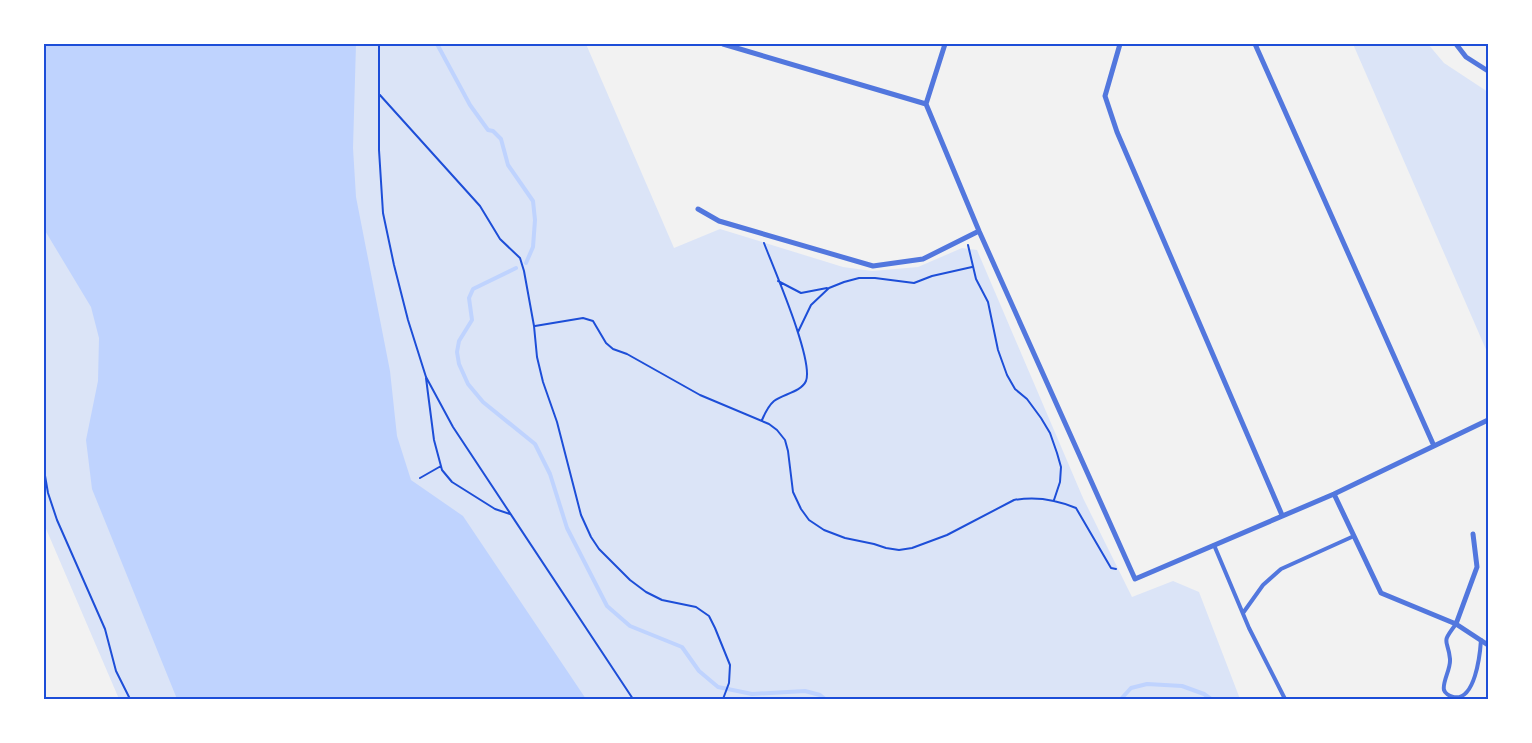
<svg xmlns="http://www.w3.org/2000/svg" width="1532" height="743" font-family="Lato,sans-serif">
  <style>
    .green { fill: #dbe4f7 }
    .water { fill: #bfd3fe }
    .lines { fill: none; stroke-linecap: round; stroke-linejoin: round }
    .stream { stroke: #bfd3fe; stroke-width: 4 }
    .path { stroke: #1d4ed8; stroke-width: 2 }
    .service { stroke: #5277de; stroke-width: 4 }
    .minor { stroke: #5277de; stroke-width: 5 }
    .neatline { fill: none; stroke: #1d4ed8; stroke-width: 2 }
  </style>
  <rect width="100%" height="100%" fill="#f2f2f2"/>
  <path class="green" d="M44,44h542l88,204 46,-19 123,38 29,4 46,-4 44,-19 15,2 106,248 49,99 41,-16 26,11 41,107h-1121l-75,-175z
    M1353,44h75l16,19 44,29v262z"/>
  <path class="water" d="M44,44h312l-3,104 3,49 34,174 7,65 14,44 52,36 123,183h-409l-85,-210 -6,-49 12,-59 1,-43 -8,-31 -47,-78z"/>
  <g class="lines">
    <path class="stream" d="M437,44l33,61 18,25 5,1 8,8 7,26 25,36 2,19 -2,27 -7,16
      M516,268l-43,21 -4,9 3,22 -13,21 -2,11 2,12 9,20 15,18 52,42 15,30 17,54 40,78 23,20 52,21 17,24 19,16 34,7 53,-3 15,4 5,4
      M1121,699l10,-11 16,-4 35,2 22,8 7,5"/>
    <path class="path" d="M379,44v106l4,63 11,52 14,55 18,57 27,50 180,272
      M379,94l101,112 20,33 20,19 4,13 10,55 3,31 6,25 14,40 24,93 10,22 8,12 31,31 16,12 16,8 34,7 13,9 6,12 15,37 -1,18 -6,16
      M968,245l8,34 12,23 10,48 9,25 8,14 12,10 14,19 9,15 7,20 4,14 -1,15 -6,18
      M778,281l23,12 26,-5
      M535,326l48,-8 10,3 13,22 7,6 14,5 73,41 69,29 8,6 8,10 3,11 5,41 8,17 8,11 15,10 21,8 29,6 12,4 13,2 13,-2 35,-13 67,-35c22,-4 41,-1 62,8l35,60 5,1
      M798,332l13,-27 18,-17 15,-6 15,-4h16l39,5 18,-7 40,-9
      M426,378l8,62 8,30 10,12 43,27 15,5
      M762,420c3,-7 6,-14 12,-19 9,-7 27,-9 32,-20 8,-21 -33,-114 -42,-138
      M44,470l4,23 9,27 48,109 11,42 14,28
      M420,478l21,-12"/>
    <path class="service" d="M1214,545l35,83 36,71
      M1243,613l20,-28 18,-16 73,-33
      M1456,624c-16,21 -8,14 -6,35 1,10 -8,23 -6,31 1,3 5,6 9,7 22,5 27,-42 28,-57"/>
    <path class="minor" d="M723,44l203,60 53,127 156,348 199,-85 154,-74
      M1120,44l-15,52 12,36 165,383
      M1255,44l179,402
      M1456,44l10,13 22,14
      M926,104l19,-60
      M698,209l21,12 154,45 50,-7 56,-28
      M1334,494l47,99 75,31 32,21
      M1456,624l21,-57 -4,-33"/>
  </g>
  <rect width="1532" height="743" fill="none" stroke="#ffffff" stroke-width="90"/>
  <rect x="45" y="45" width="1442" height="653" class="neatline"/>
</svg>
